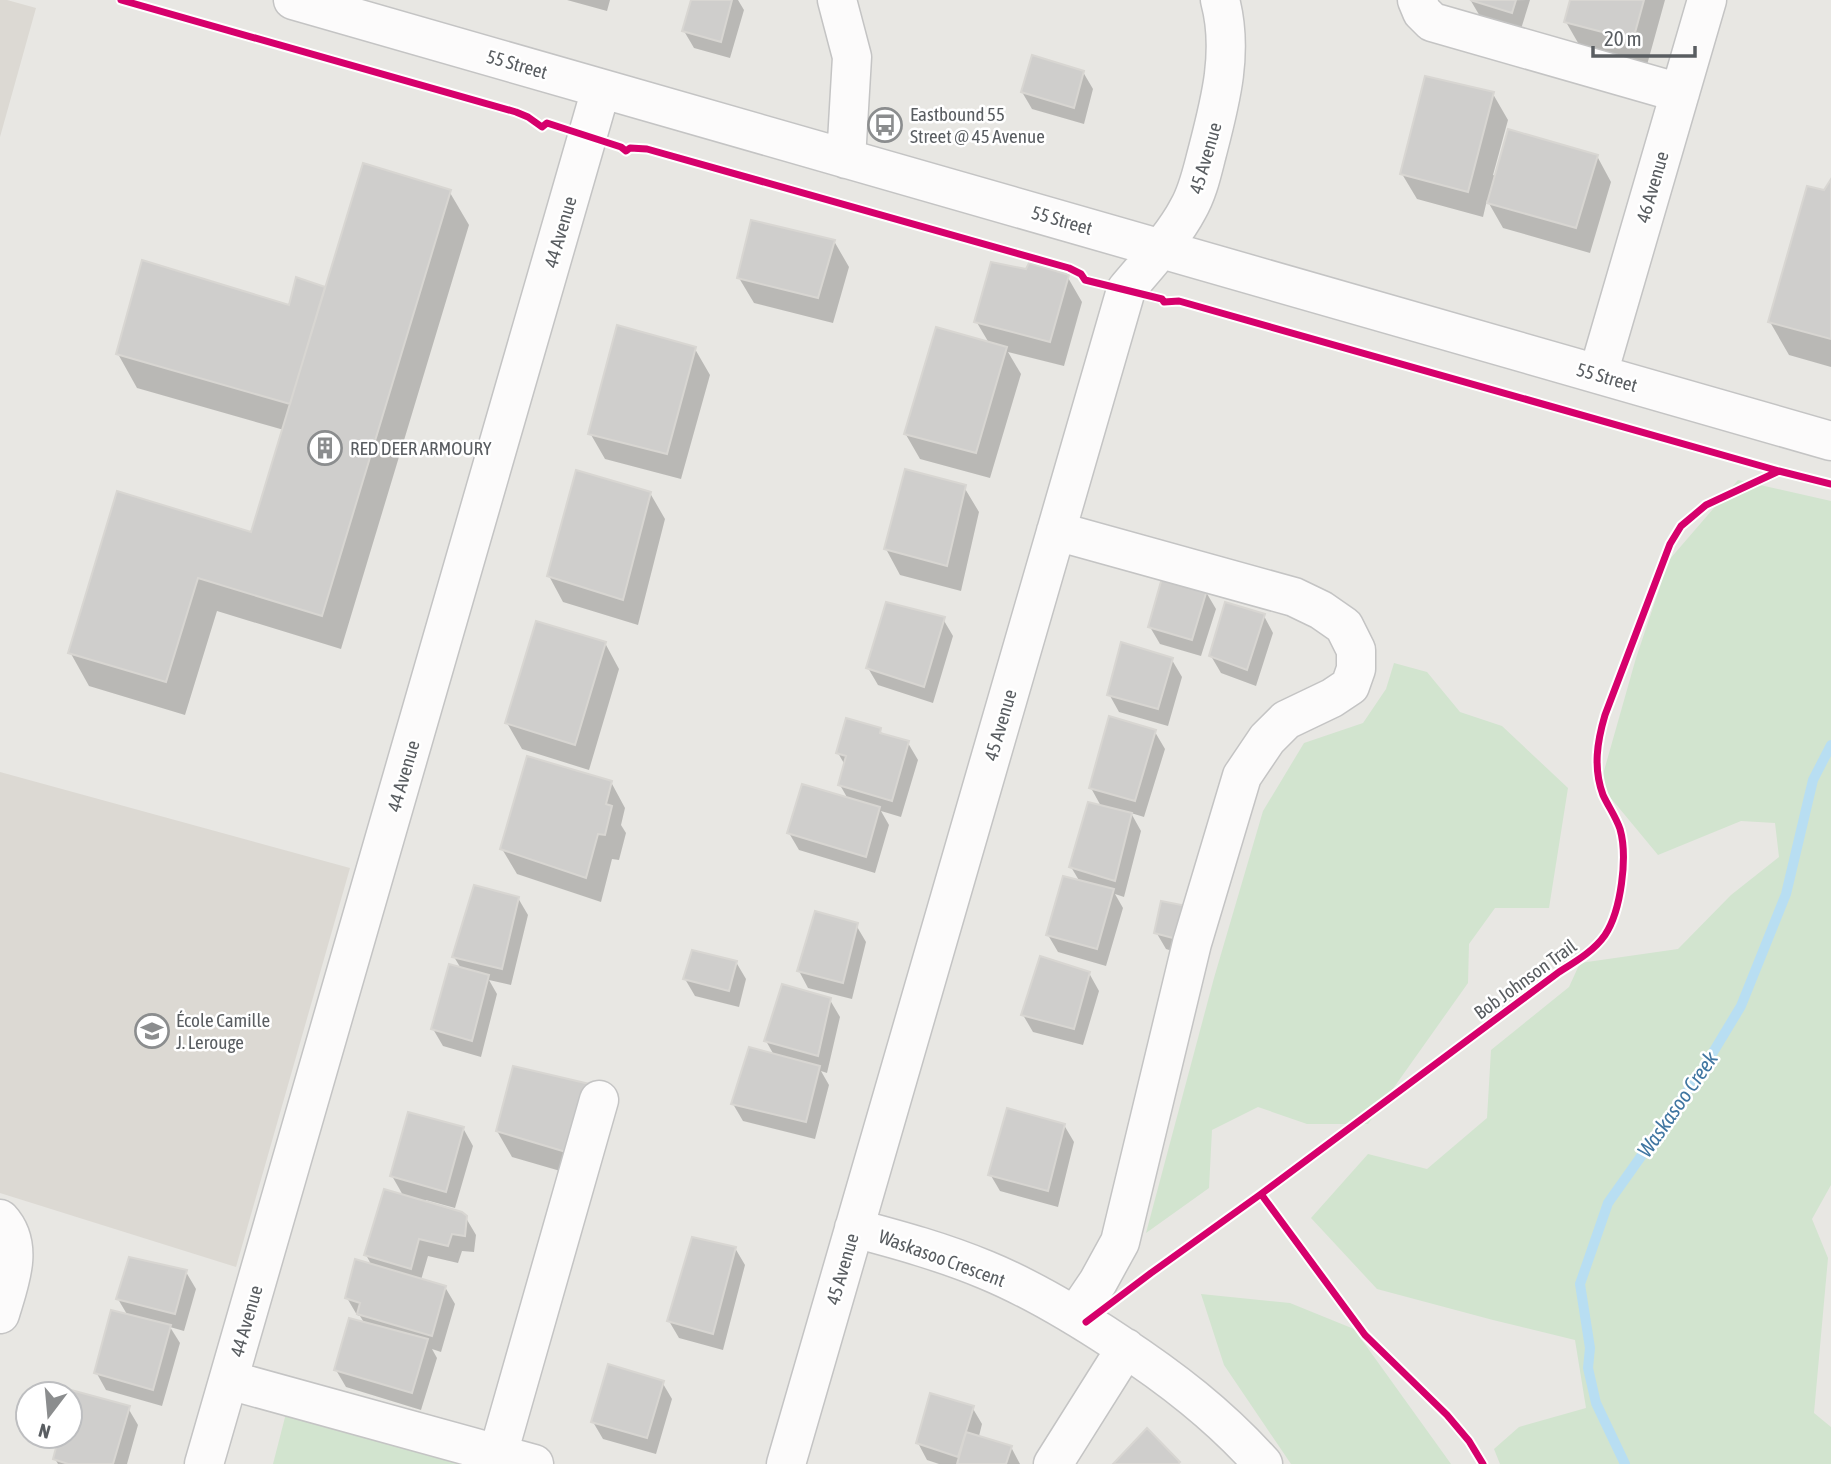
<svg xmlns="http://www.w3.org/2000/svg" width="1831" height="1464" font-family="'Asap Condensed',sans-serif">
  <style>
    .education { fill: #dcd9d3 }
    .green { fill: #d2e4cf }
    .shadow { fill: #0003 }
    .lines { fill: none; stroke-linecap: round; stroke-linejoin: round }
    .stream { stroke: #b8def2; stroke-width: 10 }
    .building { fill: #cfcecc; stroke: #d8d6d2; stroke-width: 2 }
    .minor-casing { stroke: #c4c4c4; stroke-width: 41 }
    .minor { stroke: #fcfbfb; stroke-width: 38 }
    .cycleway-casing { stroke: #fff; stroke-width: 11 }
    .cycleway { stroke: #d6006c; stroke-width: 7 }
    .labels { text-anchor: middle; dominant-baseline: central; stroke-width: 5; stroke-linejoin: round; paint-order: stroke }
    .street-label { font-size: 19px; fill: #595d61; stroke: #fff }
    .poi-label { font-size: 19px; fill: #595d61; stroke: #fff; text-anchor: start }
    .water-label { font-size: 21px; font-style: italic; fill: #4076a1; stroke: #fff }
  </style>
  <rect width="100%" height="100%" fill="#e8e7e3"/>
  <path class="education" d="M0,0h7l29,8 -36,129z
    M0,772l350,96 -114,399 -236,-74z"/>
  <path class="green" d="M1738,480l93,21v684l-19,34 16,39 -14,155 17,14v37h-331l-6,-15 25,-22 67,-19 -11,-68 -82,-20 -116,-31 -66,-71 57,-64 59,15 60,-51 4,-68 78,-63 11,-24 98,-14 53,-54 48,-38 -4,-34 -34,-2 -83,34 -58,-70 36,-127 33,-98z
    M1394,663l33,9 33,40 42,14 66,62 -19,120h-54l-26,36 -1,39 -100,141h-61l-49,-17 -46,23 -3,58 -63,45 68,-255 49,-167 41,-68 59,-20 23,-34z
    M1201,1294l89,9 64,26 97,135h-160l-67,-99z
    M292,1390l255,74h-274z"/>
  <path class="shadow" d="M567,0h43l-3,11z
    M692,0h46l6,10 -14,48 -36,-10 -10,-17z
    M1530,0l-9,29 -40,-11 -10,-17z
    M1572,0h93l-18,65 -66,-17 -15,-26z
    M1083,72l10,17 -9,35 -52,-15 -10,-17z
    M1493,94l15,26 -15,55 3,1 101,-20 14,26 -21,71 -87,-25 -16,-28 -4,17 -66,-18 -15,-25z
    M1831,182v185l-42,-12 -19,-33 55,-130z
    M449,191l20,34 -128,424 -124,-38 -32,104 -96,-29 -19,-34 182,-118 32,-104 -147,-42 -19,-34 172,-47 7,-27 30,9z
    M834,241l15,26 -16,56 -79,-20 -15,-25z
    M1067,276l15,26 -18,64 -56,-14 13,22 -31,104 -70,-19 -15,-26 84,-90 -13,-22z
    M695,349l15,26 -29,104 -76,-20 -15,-26z
    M964,487l15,25 -18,79 -61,-16 -14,-26z
    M650,493l15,26 -27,106 -75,-23 -14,-26z
    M1206,592l10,17 -15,47 -41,-12 -10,-17z
    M1264,616l9,17 -17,53 -35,-13 -10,-17z
    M943,619l10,17 -20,67 -55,-18 -10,-17z
    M605,643l14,26 -30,101 -67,-21 -15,-26z
    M1172,660l10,17 -14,49 -49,-14 -10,-18z
    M880,730l3,6 25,7 10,17 -17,57 -20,-6 8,14 -14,48 -76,-23 -10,-17 59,-34 -8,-14 5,-20 -7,-12z
    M1155,732l10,17 -21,68 -13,-4 10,18 -17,66 -9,-3 8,14 -17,58 -48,-14 -10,-17 32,-53 -9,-15 31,-59 -11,-20z
    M611,782l14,26 -4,17 5,8 -7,27 -7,-1 -11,43 -84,-28 -15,-25z
    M518,898l10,17 -17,70 -22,-5 8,14 -16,63 -38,-11 -10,-17 29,-59 -8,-13z
    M1163,903l38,57 -35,-11 -10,-17z
    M856,925l10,17 -14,57 -44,-11 -9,-17z
    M736,962l10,17 -7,28 -44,-11 -10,-17z
    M1089,973l10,18 -16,54 -50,-13 -10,-17z
    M830,1000l10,17 -13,56 -6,-2 8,14 -14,54 -72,-18 -10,-17 41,-49 -8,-14z
    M514,1068l67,109 -69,-20 -15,-26z
    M1064,1125l10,17 -16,65 -58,-16 -10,-17z
    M463,1128l10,18 -18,62 -29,-8 -1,3 41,15 10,17 -2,17 -12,-1 -4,12 -30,-7 -7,24 24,7 10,17 -14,48 -9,-3 5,9 -16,52 -75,-23 -10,-17 29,-46 -5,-8 -3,-1 -10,-17 25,-32 -6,-11 38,-58 -12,-21z
    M735,1248l10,17 -22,85 -44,-12 -10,-17z
    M186,1272l10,17 -12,42 -14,-4 10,16 -18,63 -56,-16 -10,-18 32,-56 -10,-17z
    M662,1382l10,17 -16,55 -53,-15 -10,-17z
    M72,1392l56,16 10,17 -11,39h-69l-3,-5 6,-23h9v-36z
    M972,1407l10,17 -3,12 32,11 9,17h-81l-12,-4 -9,-17z"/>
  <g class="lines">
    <path class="stream" d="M1625,1464l-29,-61 -8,-35 2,-20 -10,-64 28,-81 95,-134 38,-63 45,-112 27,-114 18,-35"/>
  </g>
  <path class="building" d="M691,0h41l-11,42 -39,-11z
    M1470,0h46l-4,13z
    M1570,0h74l-11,40 -69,-18z
    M1032,55l52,16 -10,37 -53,-16z
    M1425,76l69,16 -26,100 -68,-18z
    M1508,129l90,26 -22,73 -89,-25z
    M363,163l88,27 -129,426 -124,-38 -32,104 -98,-29 49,-162 134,41z
    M1831,179v160l-63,-17 39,-136 17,4z
    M751,220l84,20 -17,58 -81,-20z
    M142,260l147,45 7,-28 29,10 -35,117 -174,-50z
    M991,262l35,7 3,-6 40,12 -19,67 -76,-20z
    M617,325l79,22 -29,107 -79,-20z
    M936,327l71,20 -31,106 -72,-19z
    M905,469l61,16 -19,81 -63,-17z
    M576,470l75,22 -28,108 -76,-24z
    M1162,578l45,12 -15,50 -44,-13z
    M886,602l59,15 -21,70 -58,-19z
    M1225,602l40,12 -18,56 -38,-14z
    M536,621l70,21 -31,103 -70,-22z
    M1121,642l52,16 -15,51 -51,-14z
    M1109,716l47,14 -21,71 -46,-13z
    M846,718l35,10 -1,5 29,8 -17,60 -54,-16 8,-29 -10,-3z
    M527,756l85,25 -6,23 6,2 -7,29 -7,-1 -12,44 -86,-29z
    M802,784l78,23 -14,50 -79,-24z
    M1088,802l44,11 -17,68 -46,-14z
    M1063,876l51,13 -17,60 -51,-14z
    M474,885l45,12 -17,72 -50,-12z
    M1161,901l41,8 -10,34 -38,-10z
    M815,911l43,12 -15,60 -46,-12z
    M692,950l45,11 -8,30 -46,-12z
    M1040,956l50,16 -16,57 -53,-14z
    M449,964l40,11 -17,66 -41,-12z
    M782,984l49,14 -13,58 -54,-15z
    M749,1047l71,19 -14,56 -75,-18z
    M513,1066l85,20 -32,66 -70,-21z
    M1007,1108l58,16 -17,67 -60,-16z
    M408,1112l56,15 -18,65 -56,-16z
    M384,1189l78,23 5,4 -2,20 -13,-2 -4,12 -29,-7 -8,30 -47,-14z
    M692,1237l44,10 -23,87 -46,-13z
    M129,1257l58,13 -12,44 -59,-15z
    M355,1259l91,27 -14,50 -75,-22 3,-11 -15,-5z
    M111,1310l60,15 -18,65 -59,-17z
    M349,1318l79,21 -16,54 -78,-23z
    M608,1364l56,17 -17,57 -56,-16z
    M71,1390l59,16 -17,58h-45l-15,-5 6,-23h11z
    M930,1393l44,13 -16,51 -42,-14z
    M1147,1428l33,34 -2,2h-65z
    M966,1432l46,14 -6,18h-49z"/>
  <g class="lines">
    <g class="minor-casing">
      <path id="minor" d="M293,0l1538,441
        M837,0l15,57 -6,102
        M1417,0l5,12 10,10 248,71
        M1598,374l109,-374
        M1056,531l238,66 27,13 23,16 12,24v19l-6,17 -18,12 -46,22 -19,19 -25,37 -50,167 -72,299 -22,40 -23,34
        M0,1219c25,27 9,64 0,95
        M854,1228c45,12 89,24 132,42 46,19 89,45 130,72 55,36 103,73 147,122
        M229,1380l305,84
        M498,1454l101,-354
        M204,1464l397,-1375
        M786,1464l340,-1174c20,-24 48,-54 62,-81 10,-17 14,-37 19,-56 13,-50 27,-101 13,-153
        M1053,1464l73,-116"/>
    </g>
    <use href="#minor" class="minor"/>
    <g class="cycleway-casing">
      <path id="cycleway" d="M121,0l395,112 12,5 14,10 5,-4 74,24 5,4 4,-3 17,1 422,119 12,6 4,6 77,19 2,3 15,-1 600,170
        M1086,1322l65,-49 110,-79
        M1483,1464l-14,-23 -22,-26 -82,-80 -104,-141 298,-222c16,-10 35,-21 46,-37 16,-24 23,-78 15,-106 -4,-12 -12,-23 -17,-34 -10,-27 -6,-53 2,-80l65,-171 11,-18 25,-21 73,-34 52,13"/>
    </g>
    <use href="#cycleway" class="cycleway"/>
  </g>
  <defs>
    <g id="bus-ring" transform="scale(1.75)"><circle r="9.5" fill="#fff" stroke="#8b8d8e" stroke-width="1.5"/><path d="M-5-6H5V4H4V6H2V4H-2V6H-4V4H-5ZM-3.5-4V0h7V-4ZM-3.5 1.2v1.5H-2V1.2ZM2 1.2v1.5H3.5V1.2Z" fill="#8b8d8e"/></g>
    <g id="building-ring" transform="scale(1.75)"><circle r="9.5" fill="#fff" stroke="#8b8d8e" stroke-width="1.5"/><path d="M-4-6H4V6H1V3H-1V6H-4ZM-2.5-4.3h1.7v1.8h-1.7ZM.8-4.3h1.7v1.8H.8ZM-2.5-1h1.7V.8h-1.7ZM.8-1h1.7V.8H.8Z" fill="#8b8d8e"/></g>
    <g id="school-ring" transform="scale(1.75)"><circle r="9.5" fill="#fff" stroke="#8b8d8e" stroke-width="1.5"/><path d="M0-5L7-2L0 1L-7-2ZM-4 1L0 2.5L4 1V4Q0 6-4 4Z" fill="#8b8d8e"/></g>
  </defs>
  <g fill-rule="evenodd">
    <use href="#bus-ring" x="885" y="125"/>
    <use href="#building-ring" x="325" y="448"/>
    <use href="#school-ring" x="152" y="1031"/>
  </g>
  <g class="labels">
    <g class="street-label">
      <text transform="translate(517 64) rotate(16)">55 Street</text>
      <text transform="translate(1205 158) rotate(-74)">45 Avenue</text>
      <text transform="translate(1652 187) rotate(-74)">46 Avenue</text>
      <text transform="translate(1062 220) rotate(16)">55 Street</text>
      <text transform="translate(560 232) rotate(-74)">44 Avenue</text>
      <text transform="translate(1607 377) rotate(16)">55 Street</text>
      <text transform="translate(1000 725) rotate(-74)">45 Avenue</text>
      <text transform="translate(403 776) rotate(-74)">44 Avenue</text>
      <text transform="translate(1525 979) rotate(-36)">Bob Johnson Trail</text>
      <text transform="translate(942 1258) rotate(20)">Waskasoo Crescent</text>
      <text transform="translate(842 1269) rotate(-74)">45 Avenue</text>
      <text transform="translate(246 1321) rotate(-74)">44 Avenue</text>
    </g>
    <g class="poi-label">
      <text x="910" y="114">Eastbound 55<tspan x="910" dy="22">Street @ 45 Avenue</tspan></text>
      <text x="350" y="448">RED DEER ARMOURY</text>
      <text x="176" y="1020">École Camille<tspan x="176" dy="22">J. Lerouge</tspan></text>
    </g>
    <g class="water-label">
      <text transform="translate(1677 1104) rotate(-55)">Waskasoo Creek</text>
    </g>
  </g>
  <g transform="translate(49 1415) rotate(196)"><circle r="33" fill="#ffffff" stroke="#bdbec0" stroke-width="2"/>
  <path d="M0-5L12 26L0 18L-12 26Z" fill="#8b8d8e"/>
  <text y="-10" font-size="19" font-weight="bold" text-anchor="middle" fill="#595d61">N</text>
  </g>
  <path d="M1593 46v10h102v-10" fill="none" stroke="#595d61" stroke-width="3.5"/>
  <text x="1604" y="46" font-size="21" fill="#595d61" stroke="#ffffff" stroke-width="5" paint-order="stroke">20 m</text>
</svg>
